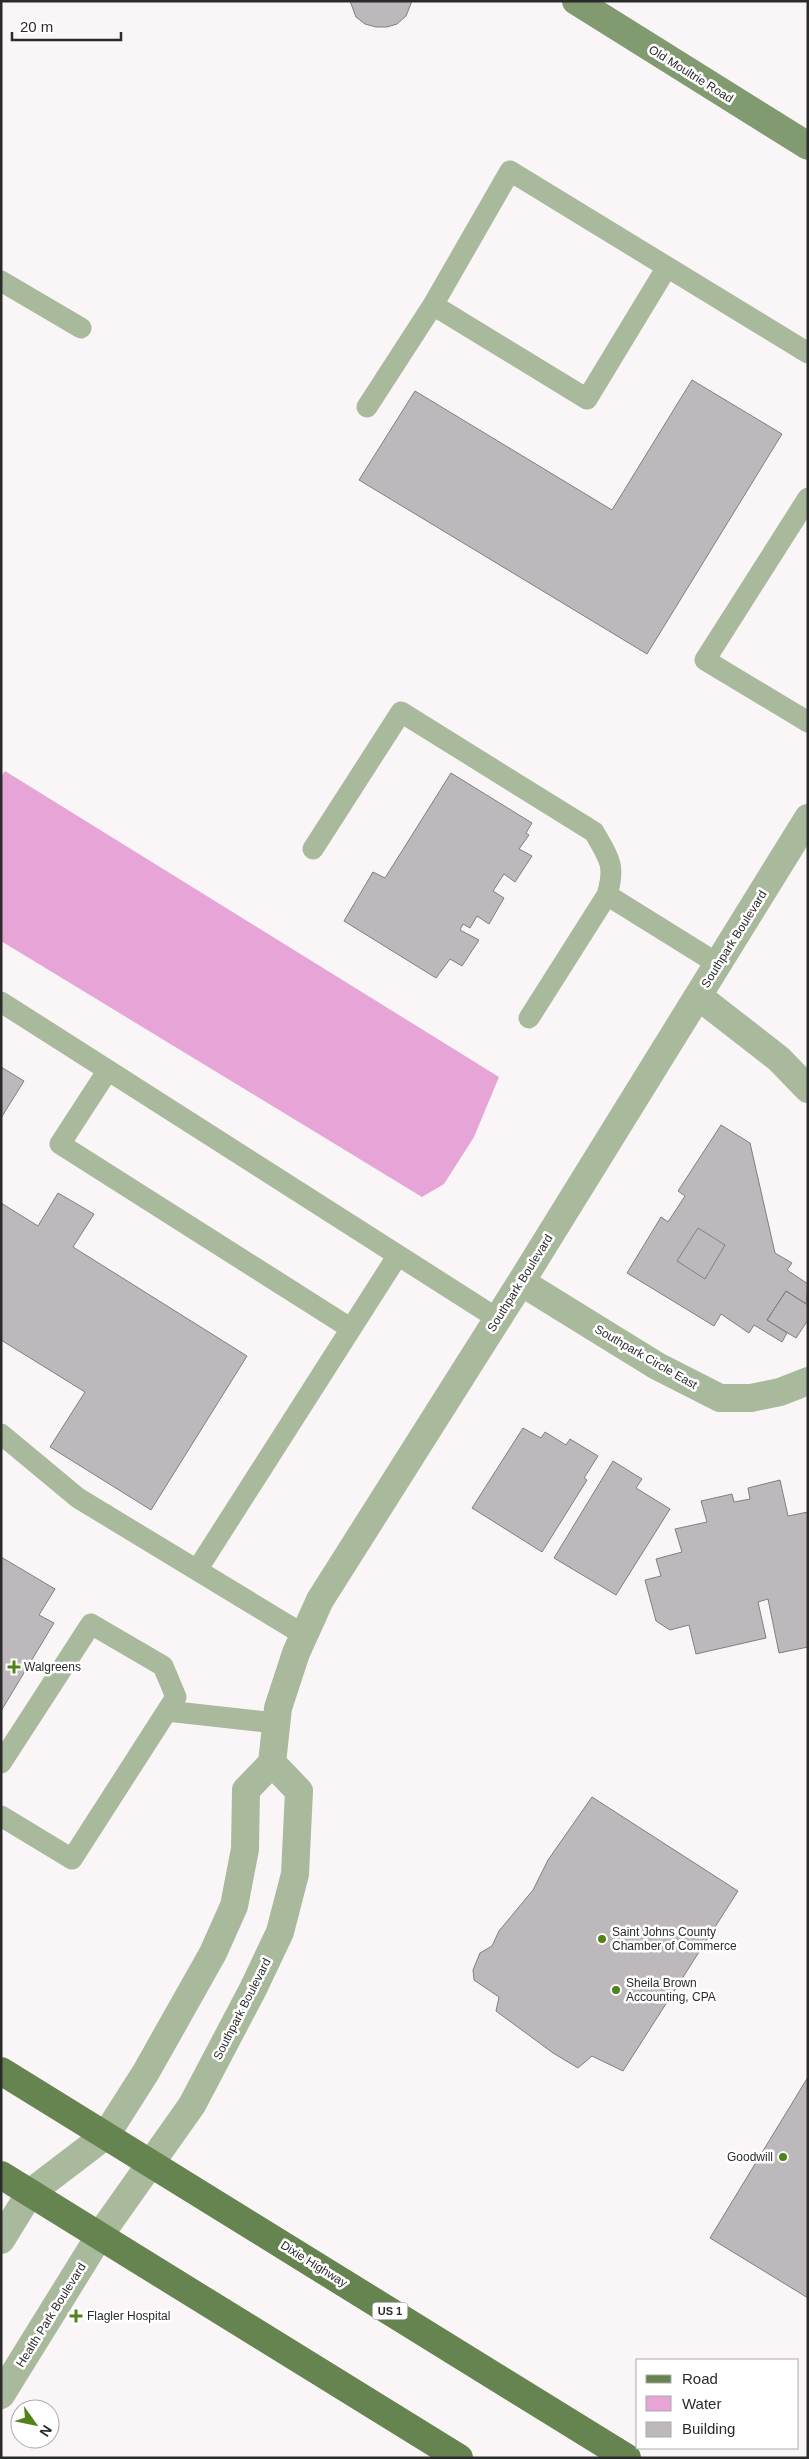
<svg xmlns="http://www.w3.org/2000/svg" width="809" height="2459" font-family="Arial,sans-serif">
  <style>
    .water { fill: #e6a5d6 }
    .building { fill: #bcb8bb; stroke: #827f81 }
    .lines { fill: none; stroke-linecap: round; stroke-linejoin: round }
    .service { stroke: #a8b99c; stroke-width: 21 }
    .minor { stroke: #a8b99c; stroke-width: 28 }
    .secondary { stroke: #819a70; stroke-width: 28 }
    .primary { stroke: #65844f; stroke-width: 28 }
    .poi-dot { fill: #50841b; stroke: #fff; stroke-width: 2 }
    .labels { text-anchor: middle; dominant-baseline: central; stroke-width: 5; stroke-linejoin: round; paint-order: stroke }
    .shield { fill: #fff; stroke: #6b6b6b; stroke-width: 1 }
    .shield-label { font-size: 11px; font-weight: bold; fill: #2c2b2c }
    .street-label { font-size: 12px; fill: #2c2b2c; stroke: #fff }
    .poi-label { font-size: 12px; fill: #2c2b2c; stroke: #fff; text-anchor: start }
  </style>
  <rect width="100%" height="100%" fill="#faf6f8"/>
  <path class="water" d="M5,771l494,306 -25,60 -30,47 -22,13 -421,-256v-164z"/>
  <path class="building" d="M350,1h62l-6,15 -9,8 -10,3h-11l-11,-3 -9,-7z
    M692,380l90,54 -135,220 -288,-174 56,-89 197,119z
    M451,773l81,50 -6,10 3,2 -10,14 13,7 -17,26 -11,-8 -11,17 11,7 -15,26 -12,-8 -7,12 -7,-4 -3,6 19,10 -17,26 -12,-7 -14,19 -92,-57 29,-49 12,6z
    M1,1067l23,14 -23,37z
    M721,1125l29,18 25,110 17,10 -5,7 21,14 -2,20 -20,-13 -19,29 20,13 -5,9 -28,-17 -5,8 -28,-19 -7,12 -87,-53 34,-56 7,5 17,-26 -7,-5z
    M58,1193l36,21 -21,33 174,109 -96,154 -101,-63 35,-55 -84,-52v-137l37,23z
    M698,1228l27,17 -20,34 -28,-18z
    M786,1291l22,14v15l-12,18 -29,-18z
    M523,1428l18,10 4,-6 21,13 4,-6 28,17 -14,22 3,2 -45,72 -70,-44z
    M613,1461l29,18 -6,9 34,21 -54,86 -62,-37z
    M780,1480l8,36 20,-4v135l-29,6 -11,-54 -10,3 8,36 -70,16 -7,-29 -19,5 -14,-9 -11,-41 16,-4 -5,-17 26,-7 -7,-23 32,-7 -6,-21 31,-7 2,8 16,-3 -2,-11z
    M1,1557l54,32 -16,26 15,8 -53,88z
    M592,1797l146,94 -115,180 -31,-15 -14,12 -25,-15 -57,-42 3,-14 -25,-17 -1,-10 7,-17 12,-7 7,-15 34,-41 15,-30z
    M808,2077v221l-98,-60z"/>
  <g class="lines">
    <path class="service" d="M667,267l-80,132 -154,-94 77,-134 298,182
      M1,281l80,47
      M367,407l66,-102
      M808,498l-103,162 103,62
      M313,849l88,-137 193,120c15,26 22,33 13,63l-78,123
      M607,895l111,69
      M1,1002l497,317
      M108,1070l-48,74 290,184
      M1,1434l77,64 226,137
      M197,1570l201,-315
      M1,1763l90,-139 72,42 13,31 -9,14
      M1,1816l71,43 95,-148 108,12"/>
    <path class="minor" d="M698,996l81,63 29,30
      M521,1282l136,84 63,32h31l29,-6 28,-11
      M1,2240l29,-47 76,-58 40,-63 67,-119 21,-47 11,-57 1,-59 26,-27 6,-55 18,-55 24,-53 201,-318 287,-464
      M1,2395l99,-160 92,-130 61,-116 27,-57 15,-58 4,-83 -27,-28"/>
    <path class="secondary" d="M576,1l232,145"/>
    <path class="primary" d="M1,2071l626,387
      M1,2175l458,283"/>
  </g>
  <g class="poi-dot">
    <path d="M11.5 1659.5h5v5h5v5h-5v5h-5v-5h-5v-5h5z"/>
    <circle cx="602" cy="1939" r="5"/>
    <circle cx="616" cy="1990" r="5"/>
    <circle cx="783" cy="2157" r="5"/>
    <path d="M73.5 2308.5h5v5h5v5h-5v5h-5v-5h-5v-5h5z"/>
  </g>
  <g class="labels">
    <rect class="shield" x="372.5" y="2302.5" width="35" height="17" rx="4"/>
    <g class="shield-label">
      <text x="390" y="2311">US 1</text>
    </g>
    <g class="street-label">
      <text transform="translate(691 74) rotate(32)">Old Moultrie Road</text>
      <text transform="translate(734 939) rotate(-58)">Southpark Boulevard</text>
      <text transform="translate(520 1283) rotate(-58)">Southpark Boulevard</text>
      <text transform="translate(646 1357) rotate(30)">Southpark Circle East</text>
      <text transform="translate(242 2009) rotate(-63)">Southpark Boulevard</text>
      <text transform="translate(314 2264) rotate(32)">Dixie Highway</text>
      <text transform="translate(51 2315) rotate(-58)">Health Park Boulevard</text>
    </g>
    <g class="poi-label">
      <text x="24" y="1667">Walgreens</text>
      <text x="612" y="1932">Saint Johns County<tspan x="612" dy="14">Chamber of Commerce</tspan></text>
      <text x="626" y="1983">Sheila Brown<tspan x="626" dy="14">Accounting, CPA</tspan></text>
      <text x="773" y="2157" text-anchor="end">Goodwill</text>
      <text x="87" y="2316">Flagler Hospital</text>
    </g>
  </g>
  <rect width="809" height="2459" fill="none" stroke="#2c2b2c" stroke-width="5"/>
  <rect x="636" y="2359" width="162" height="90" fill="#ffffff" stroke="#abaaab"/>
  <rect x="646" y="2375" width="25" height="8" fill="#65844f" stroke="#abaaab"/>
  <text x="682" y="2384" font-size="15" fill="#2c2b2c">Road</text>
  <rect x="646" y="2396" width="25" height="15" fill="#e6a5d6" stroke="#abaaab"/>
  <text x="682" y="2409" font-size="15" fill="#2c2b2c">Water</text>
  <rect x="646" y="2422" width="25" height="15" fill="#bcb8bb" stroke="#abaaab"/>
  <text x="682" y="2434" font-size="15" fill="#2c2b2c">Building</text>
  <g transform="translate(35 2424) rotate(123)"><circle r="24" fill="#ffffff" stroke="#abaaab"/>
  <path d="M0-4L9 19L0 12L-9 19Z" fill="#50841b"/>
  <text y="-8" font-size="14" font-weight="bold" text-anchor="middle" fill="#2c2b2c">N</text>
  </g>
  <path d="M12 32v8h109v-8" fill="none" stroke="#2c2b2c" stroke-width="2.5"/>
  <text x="20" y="32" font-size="15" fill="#2c2b2c" stroke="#ffffff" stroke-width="4" paint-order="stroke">20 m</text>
</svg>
